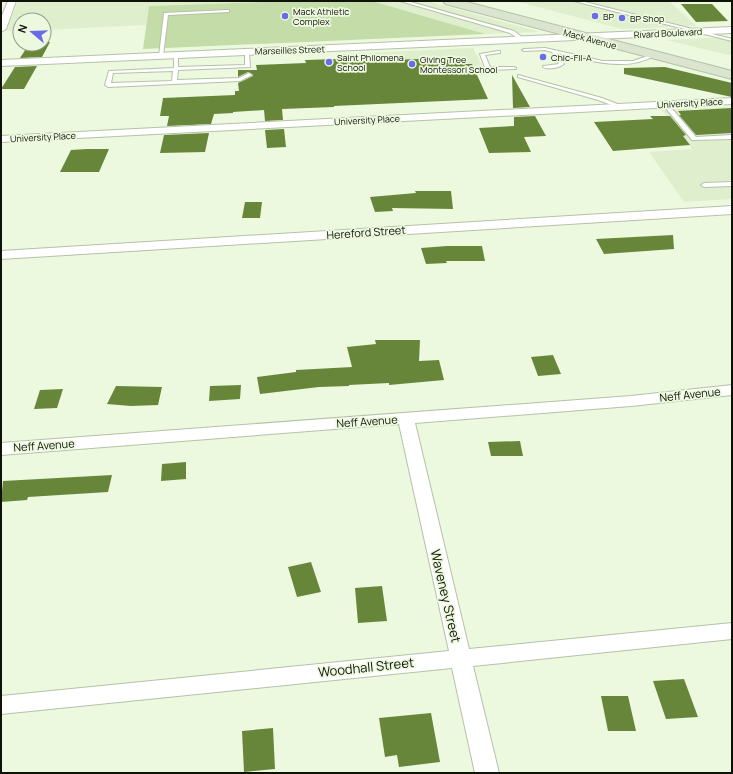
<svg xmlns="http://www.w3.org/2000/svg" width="733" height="774" font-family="Manrope,sans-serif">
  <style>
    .built { fill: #dfefce }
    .green { fill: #c4dca7 }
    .building { fill: #67863a }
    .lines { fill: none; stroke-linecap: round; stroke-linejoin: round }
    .lane-casing { stroke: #b5c1a8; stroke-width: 2 }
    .street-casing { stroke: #b5c1a8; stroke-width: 2 }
    .secondary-casing { stroke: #b5c1a8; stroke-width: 2 }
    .lane { fill: #fff; fill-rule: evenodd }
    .street { fill: #fff; fill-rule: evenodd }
    .secondary { fill: #dae4ce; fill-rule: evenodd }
    .poi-dot { fill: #696ce6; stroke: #edf9df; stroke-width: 1.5 }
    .labels { text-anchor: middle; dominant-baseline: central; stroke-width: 3.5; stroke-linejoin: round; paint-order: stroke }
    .far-poi-label { font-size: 9px; fill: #0e1209; stroke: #edf9df; text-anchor: start }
    .far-street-label { font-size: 9px; fill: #0e1209; stroke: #edf9df }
    .street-label { font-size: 11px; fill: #0e1209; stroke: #edf9df }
    .near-street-label { font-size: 13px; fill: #0e1209; stroke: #edf9df }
  </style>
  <rect width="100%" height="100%" fill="#edf9df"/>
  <path class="built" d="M18,1h270l-139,5 -3,19 -102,5v-10h-24v11h-14z
    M372,1h55l113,31 -55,2z
    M515,1h154l28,25 -75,3z
    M728,37l4,1v18l-66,-16z
    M473,48l14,27 -140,6 -8,-27z
    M732,107v92l-48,3 -35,-50 43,-3 -30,-39z"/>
  <path class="green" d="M288,1h84l113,33 -342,15 6,-43z"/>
  <path class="building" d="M681,4h31l16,17 -32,1z
    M44,42h6l-8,15 -22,1 9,-14h15z
    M443,58l23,6h6l16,35 -154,7v1l-52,2 1,11 -18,1 -1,-11 -31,2v1l-19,1 -3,10 -44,2 2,-10h-9l3,-18 72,-3v-4h4l-1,-8 15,-7 -5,-4 -10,5v-7h19l-1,-5 50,-2 -1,-3 34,-1 1,3z
    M37,66l-13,23h-23l14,-22z
    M665,67l67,16v14l-108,-23v-6z
    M512,75l18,32 -17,1z
    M732,108v25l-36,2 -17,-20h2l-3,-4z
    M535,116l11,20 -22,1 7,15 -42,1 -10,-25 35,-2v-9z
    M650,116h20l16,19 -3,1 7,9 -77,6 -19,-29 59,-3z
    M284,129l2,18 -19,1 -2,-18z
    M209,133l-4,19 -45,1 4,-18z
    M87,149h22l-10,23h-39l11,-22z
    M415,191h36l2,18 -61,-1 1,3 -18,1 -5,-15 46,-4z
    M245,202h17l-2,16h-18z
    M673,235l1,14 -70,5 -8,-15z
    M447,246h35l3,15h-39l1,2 -21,1 -5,-16z
    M375,340h45l-1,21 20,-1 5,20 -55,5v-2l-40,2v1l-30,1 -59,7 -3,-17 39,-5v-2l56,-3 -5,-20 29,-3z
    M553,355l8,19 -23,2 -7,-19z
    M241,385l-1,14 -31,2 1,-15z
    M116,386l46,1 -4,18 -27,1 -24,-2z
    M63,389l-6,19 -23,1 6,-19z
    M520,441l3,15h-32l-3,-14z
    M186,462v17l-25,2 1,-17z
    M112,475l-4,17 -80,5 -1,3 -26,2 2,-21z
    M311,562l10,30 -24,5 -9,-30z
    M382,586l5,35 -29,2 -3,-35z
    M684,679l14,38 -32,2 -13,-38z
    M601,696h27l8,35h-28z
    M431,713l9,49 -41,5 -2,-12 -12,2 -6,-39z
    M273,728l2,41 -31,3 -2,-41z"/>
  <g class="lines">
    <g class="lane-casing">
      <path id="lane" d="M400,1h7l107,30 12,9 -4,1 -12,-8z
        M574,1h7l151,38v2z
        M227,10h2v2l-61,3 -5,41 -2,1 -2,-1 5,-43z
        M545,48l58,13h30l20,-7 2,1c-27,18 -68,5 -97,-2l6,11c-5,4 -16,6 -21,3v-1l16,-2 -7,-12 -7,-2 -21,1 -2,-1 2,-1z
        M245,51l4,1 1,15 -72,3 -1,10 62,-2 10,-5 3,2 -12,6 -132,6 -3,-2 4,-14 65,-3v-13l2,-1 2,1v12l67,-2zM173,71l-1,10 -61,2 2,-10z
        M498,51h2v2l-15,2 5,12h24l2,1v1l-30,1 -6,-16z
        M518,75l84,23 23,9 -5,1 -22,-8 -80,-23z
        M666,103l2,1 28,33 36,-2v4l-40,1 -28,-34 -1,-1z
        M732,182v4l-28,1 -3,-2 3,-2z"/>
    </g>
    <g class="street-casing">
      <path id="street" d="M8,1h8l-10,28 -5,3v-14z
        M732,27v6l-731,33v-6z
        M732,98v6l-731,38v-6z
        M732,206v8l-731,45v-8z
        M732,385v10l-101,11 -216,17 54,226 263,-26v16l-259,27 26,107h-24l-23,-105 -451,46v-18l448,-45 -50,-227 -398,31v-12l630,-47z"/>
    </g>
    <g class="secondary-casing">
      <path id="secondary" d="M443,1h20l269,70v8l-287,-75z"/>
    </g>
    <use href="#lane" class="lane"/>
    <use href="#street" class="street"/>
    <use href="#secondary" class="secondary"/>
  </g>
  <g class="poi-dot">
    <circle cx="285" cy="16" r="4"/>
    <circle cx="595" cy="16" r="4"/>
    <circle cx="622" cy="18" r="4"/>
    <circle cx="543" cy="57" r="4"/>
    <circle cx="329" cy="62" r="4"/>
    <circle cx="412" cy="64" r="4"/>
  </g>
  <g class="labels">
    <g class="far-poi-label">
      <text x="293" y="11">Mack Athletic<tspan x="293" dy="10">Complex</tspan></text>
      <text x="603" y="16">BP</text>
      <text x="630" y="18">BP Shop</text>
      <text x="337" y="57">Saint Philomena<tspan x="337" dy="10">School</tspan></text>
      <text x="551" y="57">Chic-Fil-A</text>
      <text x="420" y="59">Giving Tree<tspan x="420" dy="10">Montessori School</tspan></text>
    </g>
    <g class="far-street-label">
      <text transform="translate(668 33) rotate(-3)">Rivard Boulevard</text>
      <text transform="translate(590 39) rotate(15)">Mack Avenue</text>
      <text transform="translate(290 50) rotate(-2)">Marseilles Street</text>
      <text transform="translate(690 103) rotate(-3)">University Place</text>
      <text transform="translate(367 120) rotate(-3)">University Place</text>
      <text transform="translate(43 137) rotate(-3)">University Place</text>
    </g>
    <g class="street-label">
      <text transform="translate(366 232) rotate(-4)">Hereford Street</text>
      <text transform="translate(690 394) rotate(-6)">Neff Avenue</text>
      <text transform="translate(367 421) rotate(-4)">Neff Avenue</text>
      <text transform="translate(44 445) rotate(-4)">Neff Avenue</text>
    </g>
    <g class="near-street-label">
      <text transform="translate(446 596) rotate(77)">Waveney Street</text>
      <text transform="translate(366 667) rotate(-6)">Woodhall Street</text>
    </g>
  </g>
  <rect width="733" height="774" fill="none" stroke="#0e1209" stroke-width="4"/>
  <g transform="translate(32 32) rotate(289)"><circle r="19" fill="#edf9df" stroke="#949d89"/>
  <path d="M0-3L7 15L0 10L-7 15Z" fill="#696ce6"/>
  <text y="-6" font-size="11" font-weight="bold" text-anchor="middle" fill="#0e1209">N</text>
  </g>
</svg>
